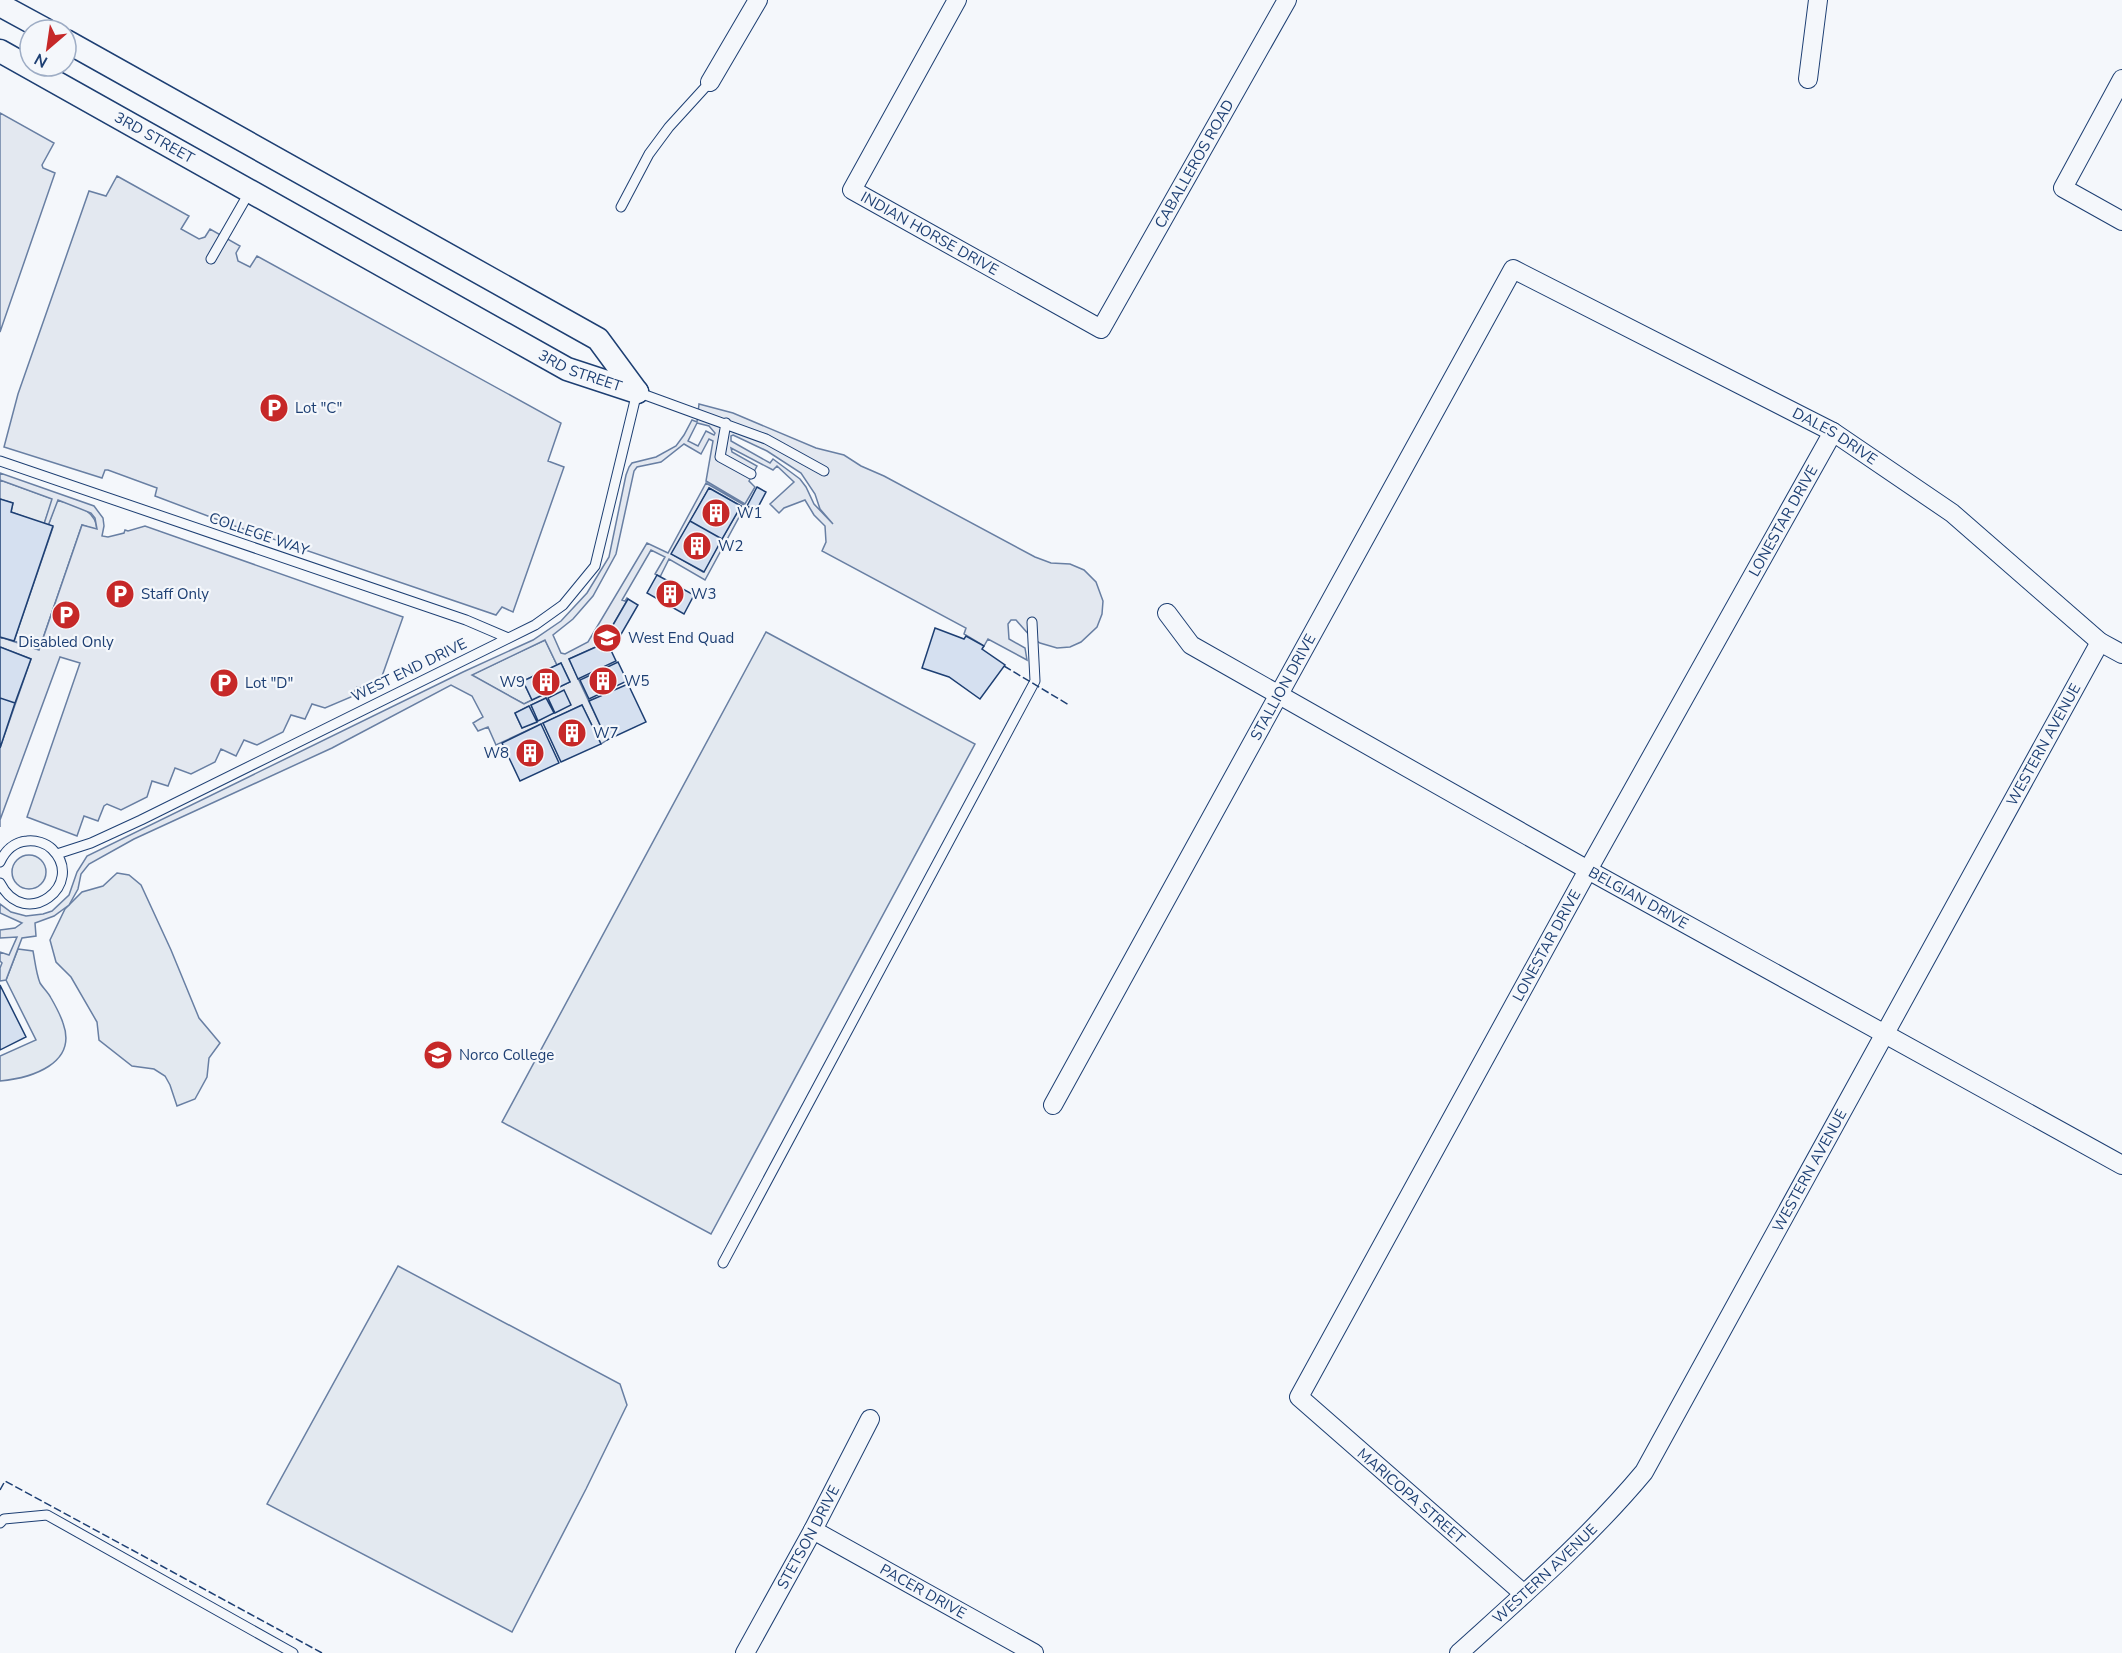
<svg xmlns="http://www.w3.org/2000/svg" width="2122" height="1653" font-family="'Nunito Sans',sans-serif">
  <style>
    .green { fill: #e3e9f0; stroke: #687fa3; stroke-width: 1.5 }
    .parking { fill: #e3e8f0; stroke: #687fa3; stroke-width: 1.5; fill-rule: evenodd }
    .building { fill: #d5e0f0; stroke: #1d3f73; stroke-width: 1.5 }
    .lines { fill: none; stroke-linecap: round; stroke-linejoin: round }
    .service-casing { stroke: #1d3f73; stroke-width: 11 }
    .minor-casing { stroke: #1d3f73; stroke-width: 20 }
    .tertiary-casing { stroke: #1d3f73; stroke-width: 25 }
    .service { stroke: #f4f7fb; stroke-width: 9 }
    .minor { stroke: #f4f7fb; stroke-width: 18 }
    .tertiary { stroke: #f4f7fb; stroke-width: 22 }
    .fence { stroke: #1d3f73; stroke-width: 1.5; stroke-dasharray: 8 3; stroke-linecap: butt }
    .labels { text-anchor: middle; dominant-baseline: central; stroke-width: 4.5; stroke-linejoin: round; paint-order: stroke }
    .street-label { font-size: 15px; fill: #1d3f73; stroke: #f4f7fb }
    .poi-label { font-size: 15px; fill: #1d3f73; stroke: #f4f7fb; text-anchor: start }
  </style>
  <rect width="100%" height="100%" fill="#f4f7fb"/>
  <path class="green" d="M0,480l53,19 -9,25 -33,-12 2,-9 -13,-4z
    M57,500c18,6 39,8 40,30l-15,-5 -43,125 -25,-9 39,-114 -5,-1z
    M766,632l209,112 -264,490 -209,-112z
    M545,640l12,25 -34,16 9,19 -8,4 -53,-29z
    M12 872a17 17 0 1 1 34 0a17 17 0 1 1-34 0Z
    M117,873l12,2 12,10 30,65 28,68 21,25 -11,15 -2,19 -12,22 -18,7 -7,-21 -5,-9 -11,-7 -22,-3 -33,-26 -2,-18 -26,-45 -15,-15 -6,-22 15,-31 17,-17 21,-6z
    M18,949l15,2c2,10 3,22 7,32 3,5 8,9 11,15 4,7 9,16 12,25 15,41 -32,55 -63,58v-25l36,-16 -30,-60z
    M398,1266l222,118 7,21 -41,84 -74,143 -245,-128z"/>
  <path class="parking" d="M0,113l54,30 -12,22 1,3 12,5 -55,159z
    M117,176l72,40 -8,13 18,10 6,-2 5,-8 30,17 -4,7 2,8 12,6 7,-11 304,167 -13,38 16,6 -51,145 -11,-5 -6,8 -267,-91 -74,-28 2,-8 -49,-18h-3l-3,8 -98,-31 14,-53 71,-203 17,5z
    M699,404l34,9 83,35 28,7 17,11 23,10 151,81 16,6 19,1 14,6 12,12 7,19 -1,13 -5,13 -16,15 -11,5 -13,1 -17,-5 -9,-6 -15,-17h-5l-3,4 1,15 16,9 2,12 -39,-21 -4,7 -20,-12 2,-6 -144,-77 4,-9 -1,-16 -11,-11 -9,-15 -21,8 -5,5 -9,-9 24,-22 -17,-16 -4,4 -42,-22 1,4 25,14 -8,15 6,6 -10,17 -39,-23 7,-40 -4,-2 -8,15 -17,-10 -23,18 -24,5 -3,4 -18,83 -23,42 -20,23 -20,16 8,18 4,1 23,-12 59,-99 21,10 38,-70 45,26 -2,3 -6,-2 -38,70 -36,-21 -9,18 -5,-3 10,-17 -14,-7 -29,50 3,1 2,-3 1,1 -22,38 1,5 -38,17 38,81 -6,4 -19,-39 -86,40 -8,-18 -10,4 -5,-8 10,-6 -11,-21 -21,-11 -119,63 -198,91 -45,25 -8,10 -3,15 -9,16 -15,11 -19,7 1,13 -14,2 -16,42 -6,1v-13l2,-5 -2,-2v-9l9,3 8,-18 -17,1v-8l15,-2 7,-5 -22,-10v-9l11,8 15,4 17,-2 9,-3 17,-16 8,-23 10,-16 376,-184 70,-32 28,-19 26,-28 22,-36 17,-82 3,-8 3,-4 24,-6 20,-11 8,-11 8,-15 5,2zM697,423l12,3 6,7 -1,2 -8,-4 -8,15 -10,-5zM733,435l34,16 34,22 14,21 5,15 13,15 -19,-20 -8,-17 -6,-8 -27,-20 -3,4 -39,-22v-5zM709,488l32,18 -38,66 -31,-18zM545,640l12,25 4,-2 9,19 -46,22 -52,-29zM546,698l7,15 -14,7 -8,-15zM529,706l7,15 -14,7 -7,-15z
    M0,473l94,33 9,12 1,8 -2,10 6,1 16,-4 1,-3 3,1 17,-5 258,91 -22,62 -3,-1 -6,13 -15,-4 -6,10 -26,11 -13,-4 -7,15 -14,-4 -8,17 -26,13 -13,-5 -8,16 -15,-7 -6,13 -24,12 -16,-6 -7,18 -16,-5 -5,16 -26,13 -14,-6 -3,2 -6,15 -14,-5 -7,20 -50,-19 53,-154 -20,-6 -60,163v7v-79l31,-89 -31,-12v-10l39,13 43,-125 15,4 -2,-11 -4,-5 -33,-13 -10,26 -4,-2 8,-25 -52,-19z"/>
  <path class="building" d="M757,487l9,5 -10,19 -9,-5z
    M709,488l32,18 -19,33 -32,-18z
    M0,499l13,4 -2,9 42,14 -39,115 -14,-4z
    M690,521l32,18 -18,33 -33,-18z
    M657,575l37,20 -10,19 -37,-21z
    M628,599l10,6 -22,38 -10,-6z
    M935,628l29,11 2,-3 18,10 -2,3 23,16 -25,34 -31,-22 -27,-9z
    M607,642l9,19 -38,18 -9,-20z
    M0,647l31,12 -16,44 -15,-5z
    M618,662l9,19 -38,18 -9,-19z
    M561,663l9,19 -38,18 -9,-19z
    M628,684l18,38 -39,18 -18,-39z
    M564,690l7,15 -16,8 -7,-15z
    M0,698l15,5 -15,45z
    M546,698l8,15 -16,8 -7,-16z
    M582,705l19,39 -40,18 -18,-39z
    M529,706l8,16 -15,6 -7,-15z
    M541,724l18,39 -39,18 -18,-38z
    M0,985l26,52 -26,13z"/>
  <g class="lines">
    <g class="service-casing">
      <path id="service" d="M621,207l28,-53 20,-27 41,-45
        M211,259l39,-68
        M726,423l-6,34 31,17
        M0,461l466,159 42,18
        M57,854l34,-11 50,-23 394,-195 28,-20 32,-39 42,-174 129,47 58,32
        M0,862c5,-11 14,-20 27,-21 9,-1 19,2 25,8 35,35 -27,83 -52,34
        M723,1263l312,-582 -3,-59
        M0,1523l4,-4 43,-4 246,138"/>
    </g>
    <g class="minor-casing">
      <g id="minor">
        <path id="s1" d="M957,0l-105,190 249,139 186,-329"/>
        <path d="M1808,79l10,-79"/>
        <path d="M2122,79l-59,109 59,33"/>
        <path d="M710,82l48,-82"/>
        <path id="s2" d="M1167,613l24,32 397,225 534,295"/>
        <path id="s3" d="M1053,1105l460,-836 320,163 119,81 148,129 22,12"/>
        <path id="s4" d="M813,1530l221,123"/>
        <path id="s5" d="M1524,1594l-225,-197 289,-527 245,-438"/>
        <path id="s6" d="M745,1653l68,-123 57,-111"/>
        <path id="s7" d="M1459,1653c64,-58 130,-115 185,-181l456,-830"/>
      </g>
    </g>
    <g class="tertiary-casing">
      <g id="tertiary">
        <path d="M0,5l46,25"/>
        <path d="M66,41l532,298 39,53"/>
        <path id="s8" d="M0,51l567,318 70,23"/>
      </g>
    </g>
    <use href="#service" class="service"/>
    <use href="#minor" class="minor"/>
    <use href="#tertiary" class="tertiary"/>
    <path class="fence" d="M1004,666l65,39
      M0,1490l5,-9 317,172"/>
  </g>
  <defs>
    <g id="parking-disc" transform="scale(1.5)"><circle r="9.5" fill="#c62828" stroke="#f4f7fb"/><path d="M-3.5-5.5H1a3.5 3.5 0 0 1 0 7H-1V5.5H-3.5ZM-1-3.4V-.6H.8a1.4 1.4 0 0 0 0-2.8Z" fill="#fff"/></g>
    <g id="building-disc" transform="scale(1.5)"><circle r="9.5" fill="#c62828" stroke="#f4f7fb"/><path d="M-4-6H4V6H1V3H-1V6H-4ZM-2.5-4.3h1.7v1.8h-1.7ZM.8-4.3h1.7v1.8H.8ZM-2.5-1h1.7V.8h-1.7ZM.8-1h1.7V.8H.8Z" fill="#fff"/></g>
    <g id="school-disc" transform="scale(1.5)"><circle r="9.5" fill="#c62828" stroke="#f4f7fb"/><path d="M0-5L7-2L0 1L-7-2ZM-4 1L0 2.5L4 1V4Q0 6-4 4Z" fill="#fff"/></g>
    <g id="university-disc" transform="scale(1.5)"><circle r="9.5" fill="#c62828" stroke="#f4f7fb"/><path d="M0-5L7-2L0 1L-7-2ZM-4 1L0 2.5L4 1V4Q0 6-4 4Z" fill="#fff"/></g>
  </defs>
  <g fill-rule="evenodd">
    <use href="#parking-disc" x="274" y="408"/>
    <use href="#building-disc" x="716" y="513"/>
    <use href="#building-disc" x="697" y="546"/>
    <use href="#parking-disc" x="120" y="594"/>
    <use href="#building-disc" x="670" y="594"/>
    <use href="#parking-disc" x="66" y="615"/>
    <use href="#school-disc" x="607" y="638"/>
    <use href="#building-disc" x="603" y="681"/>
    <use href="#building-disc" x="546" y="682"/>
    <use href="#parking-disc" x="224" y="683"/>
    <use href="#building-disc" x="572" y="733"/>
    <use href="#building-disc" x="530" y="753"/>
    <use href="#university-disc" x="438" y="1055"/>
  </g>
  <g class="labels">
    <g class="street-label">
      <text stroke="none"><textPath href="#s8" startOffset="177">3RD STREET</textPath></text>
      <text stroke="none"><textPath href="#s1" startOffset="692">CABALLEROS ROAD</textPath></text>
      <text stroke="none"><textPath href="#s1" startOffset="306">INDIAN HORSE DRIVE</textPath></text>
      <text stroke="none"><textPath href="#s8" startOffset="663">3RD STREET</textPath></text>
      <text stroke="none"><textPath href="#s3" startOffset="1317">DALES DRIVE</textPath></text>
      <text stroke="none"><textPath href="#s5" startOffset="1300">LONESTAR DRIVE</textPath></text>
      <text transform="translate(259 534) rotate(19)">COLLEGE WAY</text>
      <text transform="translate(409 670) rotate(-26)">WEST END DRIVE</text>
      <text stroke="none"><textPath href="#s3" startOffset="477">STALLION DRIVE</textPath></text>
      <text stroke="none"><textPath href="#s7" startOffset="1089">WESTERN AVENUE</textPath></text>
      <text stroke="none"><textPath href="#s2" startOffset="554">BELGIAN DRIVE</textPath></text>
      <text stroke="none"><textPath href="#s5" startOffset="814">LONESTAR DRIVE</textPath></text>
      <text stroke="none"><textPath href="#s7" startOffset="603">WESTERN AVENUE</textPath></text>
      <text transform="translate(1411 1496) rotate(41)">MARICOPA STREET</text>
      <text stroke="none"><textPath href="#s6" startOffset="132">STETSON DRIVE</textPath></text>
      <text stroke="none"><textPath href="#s7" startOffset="117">WESTERN AVENUE</textPath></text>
      <text stroke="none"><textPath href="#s4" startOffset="126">PACER DRIVE</textPath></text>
    </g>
    <g class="poi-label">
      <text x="295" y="408">Lot "C"</text>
      <text x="737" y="513">W1</text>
      <text x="718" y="546">W2</text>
      <text x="141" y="594">Staff Only</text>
      <text x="691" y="594">W3</text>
      <text x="628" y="638">West End Quad</text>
      <text x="66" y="642" text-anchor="middle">Disabled Only</text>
      <text x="624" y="681">W5</text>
      <text x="525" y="682" text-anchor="end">W9</text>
      <text x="245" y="683">Lot "D"</text>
      <text x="593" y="733">W7</text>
      <text x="509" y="753" text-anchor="end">W8</text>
      <text x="459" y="1055">Norco College</text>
    </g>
  </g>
  <g transform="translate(48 48) rotate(209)"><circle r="28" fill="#f4f7fb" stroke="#9eadc5" stroke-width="1.5"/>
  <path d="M0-4.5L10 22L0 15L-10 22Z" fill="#c62828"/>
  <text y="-9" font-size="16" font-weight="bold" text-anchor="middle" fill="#1d3f73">N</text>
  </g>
</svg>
